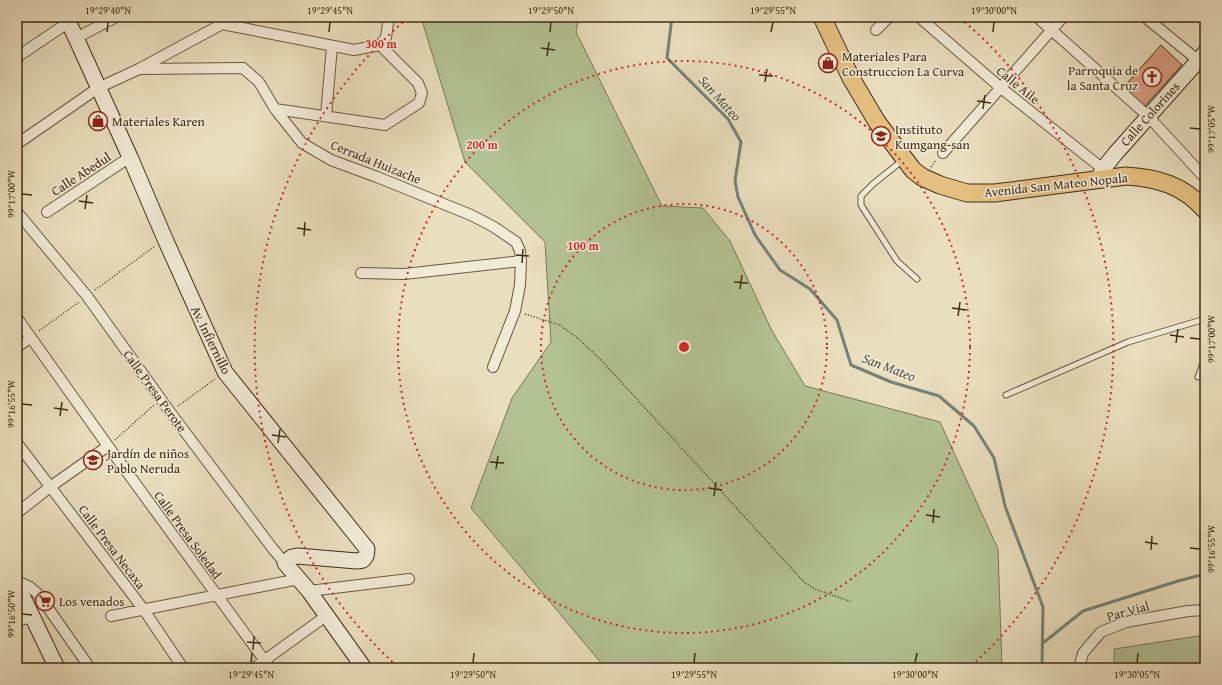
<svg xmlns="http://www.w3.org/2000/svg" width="1222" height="685" font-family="'Gentium Book Plus',serif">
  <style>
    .green { fill: #b3c294; stroke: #7a7755 }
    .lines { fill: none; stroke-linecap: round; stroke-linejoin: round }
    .stream { stroke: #768277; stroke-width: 3 }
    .building { fill: #d99c80; stroke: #412c16 }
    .lane-casing { stroke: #6b5840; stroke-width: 7 }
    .street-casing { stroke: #6b5840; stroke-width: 12 }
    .secondary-casing { stroke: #412c16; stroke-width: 17 }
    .primary-casing { stroke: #412c16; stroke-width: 19 }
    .path { stroke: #412c16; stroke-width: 1.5; stroke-dasharray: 1 2; stroke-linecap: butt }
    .lane { stroke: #f1ead5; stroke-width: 5 }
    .street { stroke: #f1ead5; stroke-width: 10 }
    .secondary { stroke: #f1ead5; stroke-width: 15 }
    .primary { stroke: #e4bf7f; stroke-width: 17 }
    .ticks { fill: none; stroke: #412c16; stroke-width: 1.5 }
    .ring { fill: none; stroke: #d62828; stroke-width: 2; stroke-dasharray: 2 4 }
    .labels { text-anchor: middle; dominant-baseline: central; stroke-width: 3; stroke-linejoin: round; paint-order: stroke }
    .poi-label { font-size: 13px; fill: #412c16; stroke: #f1ead5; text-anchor: start }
    .street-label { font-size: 13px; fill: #412c16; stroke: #f1ead5 }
    .water-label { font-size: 14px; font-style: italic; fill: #57503e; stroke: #f1ead5 }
    .centre { fill: #d62828; stroke: #f1ead5; stroke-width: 2 }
    .ring-label { font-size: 12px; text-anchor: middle; font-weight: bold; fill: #d62828; stroke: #f1ead5; stroke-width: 3; stroke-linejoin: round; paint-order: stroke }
    .neatline { fill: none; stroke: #412c16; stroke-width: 1.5 }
    .ticks-label { font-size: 10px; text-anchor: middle; fill: #412c16 }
  </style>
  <rect width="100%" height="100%" fill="#e9debe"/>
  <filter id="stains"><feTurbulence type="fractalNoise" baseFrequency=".005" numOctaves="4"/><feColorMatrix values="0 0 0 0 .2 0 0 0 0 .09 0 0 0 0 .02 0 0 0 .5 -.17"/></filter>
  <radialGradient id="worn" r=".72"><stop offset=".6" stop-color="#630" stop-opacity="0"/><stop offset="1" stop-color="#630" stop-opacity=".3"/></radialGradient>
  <path class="green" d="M421,17h158l-3,15 86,174 41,2 27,33 41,88 34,57 135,36 58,127 4,119h-394l-6,-4 -131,-156 41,-110 39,-56 -6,-100 -80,-80z
    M1205,635v33h-91v-19z"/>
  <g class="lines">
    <path class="stream" d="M672,17l-5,41 61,61 13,23 -6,39 3,16 17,38 25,35 30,19 27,31 14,45 40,17 48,14 35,30 20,32 11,48 38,101 -1,61
      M1043,643l40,-32 95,-30 27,-7"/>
  </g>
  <path class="building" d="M1161,45l21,20 -39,43 -21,-19z"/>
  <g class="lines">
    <g class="lane-casing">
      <path id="lane" d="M903,160l-30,24 -12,12v9l36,56 20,18
        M1198,377l7,-19
        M1006,395l122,-53 77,-23"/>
    </g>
    <g class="street-casing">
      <path id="street" d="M919,17l82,71 102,81
        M1037,17l111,99 57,62
        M1145,17l60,49
        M876,30l13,-13
        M76,38l40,-21
        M17,57l52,-35
        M139,69l104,-1 16,14 16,27 27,34 29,17 46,17 94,38 23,12 22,15 4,9 1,10 -1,24 -5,26 -22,56
        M275,109l110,16 34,-22 3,-10 -4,-10 -38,-38
        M326,116l6,-70
        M17,144l81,-56 41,-19 83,-45 132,26 26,-5 6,-8 3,-20
        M943,153l120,-136
        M17,212l70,84 83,116 103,137 12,14
        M47,212l83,-55
        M361,273l43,1 117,-13
        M17,318l91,128 162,222
        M17,347l13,-9
        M17,443l127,167 39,58
        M17,513l33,-26 58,-41
        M17,581l13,6 9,8 51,73
        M309,591l100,-12
        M111,616l188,-37
        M17,621l15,-4
        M254,668l72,-52
        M1079,668l4,-15 18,-21 25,-10 62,-11 17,-1"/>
    </g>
    <g class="secondary-casing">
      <path id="secondary" d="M66,17l10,21 54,119 35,82 60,133 142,177 -1,7 -3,4 -6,1 -60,-5 -5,1 -7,6 24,28 55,77
        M1099,178l4,-9 12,-15 90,-101
        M17,585l40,83"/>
    </g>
    <g class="primary-casing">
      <path id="primary" d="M822,17l29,61 26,44 36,48 9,7 18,8 27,8h28l131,-17c32,2 57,9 79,34"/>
    </g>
    <path class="path" d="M931,167l5,-7
      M95,290l60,-44
      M525,314l35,11 21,16 22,21 202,221 12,7 35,12
      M39,331l40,-29
      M178,406l37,-27
      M115,440l39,-35"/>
    <use href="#lane" class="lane"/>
    <use href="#street" class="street"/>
    <use href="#secondary" class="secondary"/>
    <use href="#primary" class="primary"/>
  </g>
  <path class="ticks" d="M107,32l1,-10M329,32l1,-10M550,32l1,-10M771,32l2,-10M993,32l1,-10M541,48l14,2M547,56l2,-14M759,75l14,1M765,82l2,-13M977,101l14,2M983,109l2,-14M1190,128l10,1M22,194l10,1M79,201l14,2M85,209l2,-14M297,228l14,2M304,236l1,-14M516,255l13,1M522,263l1,-14M734,282l14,1M740,289l2,-14M952,308l14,2M958,316l2,-14M1170,335l14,2M1190,338l10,1M1176,343l2,-14M22,404l10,1M54,408l14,2M60,416l2,-14M272,435l14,2M278,443l2,-14M490,462l14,1M496,469l2,-13M708,488l14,2M714,496l2,-14M926,515l14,2M933,523l1,-14M1145,542l13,2M1190,548l10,1M1151,550l1,-14M22,614l10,1M247,642l14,1M253,650l1,-14M251,663l1,-10M473,663l1,-10M694,663l1,-10M915,663l2,-10M1137,663l1,-10"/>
  <g class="ring">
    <circle cx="684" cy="347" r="143"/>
    <circle cx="684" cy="347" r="286"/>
    <path d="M397 666A429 429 0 0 1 408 18M960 18A429 429 0 0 1 971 666"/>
  </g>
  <defs>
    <g id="shop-ring" transform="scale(1)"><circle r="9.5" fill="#f1ead5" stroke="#8f2418" stroke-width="1.5"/><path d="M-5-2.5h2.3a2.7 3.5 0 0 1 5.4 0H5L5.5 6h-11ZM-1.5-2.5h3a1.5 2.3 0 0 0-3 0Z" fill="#8f2418"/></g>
    <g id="church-ring" transform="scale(1)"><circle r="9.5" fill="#f1ead5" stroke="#8f2418" stroke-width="1.5"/><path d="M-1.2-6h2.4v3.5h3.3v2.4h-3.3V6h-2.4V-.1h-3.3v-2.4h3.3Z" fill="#8f2418"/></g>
    <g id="school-ring" transform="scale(1)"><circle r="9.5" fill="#f1ead5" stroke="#8f2418" stroke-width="1.5"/><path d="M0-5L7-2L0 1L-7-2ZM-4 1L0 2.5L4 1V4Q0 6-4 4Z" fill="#8f2418"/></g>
    <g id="supermarket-ring" transform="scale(1)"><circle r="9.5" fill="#f1ead5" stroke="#8f2418" stroke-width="1.5"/><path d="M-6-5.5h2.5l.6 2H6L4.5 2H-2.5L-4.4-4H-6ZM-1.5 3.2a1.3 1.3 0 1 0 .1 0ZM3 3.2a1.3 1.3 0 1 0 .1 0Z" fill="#8f2418"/></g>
  </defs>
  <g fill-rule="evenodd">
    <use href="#shop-ring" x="828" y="63"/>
    <use href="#church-ring" x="1152" y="77"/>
    <use href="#shop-ring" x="98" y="121"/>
    <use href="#school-ring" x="881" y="136"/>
    <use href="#school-ring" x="93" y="460"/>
    <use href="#supermarket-ring" x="45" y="601"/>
  </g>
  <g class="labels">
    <g class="poi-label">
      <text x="842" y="56">Materiales Para<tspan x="842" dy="15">Construccion La Curva</tspan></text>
      <text x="1138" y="70" text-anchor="end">Parroquia de<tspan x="1138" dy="15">la Santa Cruz</tspan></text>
      <text x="112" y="121">Materiales Karen</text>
      <text x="895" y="129">Instituto<tspan x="895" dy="15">Kumgang-san</tspan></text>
      <text x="107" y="453">Jardín de niños<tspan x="107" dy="15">Pablo Neruda</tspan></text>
      <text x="59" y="601">Los venados</text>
    </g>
    <g class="street-label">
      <text transform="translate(1018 85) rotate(39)">Calle Aile</text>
      <text transform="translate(1150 114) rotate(-48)">Calle Colorines</text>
      <text transform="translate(376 162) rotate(22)">Cerrada Huizache</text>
      <text transform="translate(81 174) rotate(-33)">Calle Abedul</text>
      <text transform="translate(1056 185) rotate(-6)">Avenida San Mateo Nopala</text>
      <text transform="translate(211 340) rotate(64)">Av. Infiernillo</text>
      <text transform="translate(155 391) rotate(54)">Calle Presa Perote</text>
      <text transform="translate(188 535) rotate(54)">Calle Presa Soledad</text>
      <text transform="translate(112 547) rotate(53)">Calle Presa Necaxa</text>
      <text transform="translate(1128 611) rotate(-15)">Par Vial</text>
    </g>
    <g class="water-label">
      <text transform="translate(720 98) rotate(48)">San Mateo</text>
      <text transform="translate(889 367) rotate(21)">San Mateo</text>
    </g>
  </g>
  <circle cx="684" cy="347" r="6" class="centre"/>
  <g class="ring-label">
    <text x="381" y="48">300 m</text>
    <text x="482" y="149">200 m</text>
    <text x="583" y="250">100 m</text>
  </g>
  <rect width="1222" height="685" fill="none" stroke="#e9debe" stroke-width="44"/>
  <rect x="22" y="22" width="1178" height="641" class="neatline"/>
  <g class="ticks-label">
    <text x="108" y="14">19°29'40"N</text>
    <text x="330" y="14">19°29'45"N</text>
    <text x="551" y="14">19°29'50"N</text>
    <text x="773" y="14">19°29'55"N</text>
    <text x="994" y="14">19°30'00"N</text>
    <text transform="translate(1211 129) rotate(-90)" y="4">99°17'05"W</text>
    <text transform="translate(11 194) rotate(-90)" y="4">99°17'00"W</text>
    <text transform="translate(1211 339) rotate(-90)" y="4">99°17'00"W</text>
    <text transform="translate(11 404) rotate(-90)" y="4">99°16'55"W</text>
    <text transform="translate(1211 549) rotate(-90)" y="4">99°16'55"W</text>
    <text transform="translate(11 614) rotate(-90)" y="4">99°16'50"W</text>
    <text x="251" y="678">19°29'45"N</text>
    <text x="473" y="678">19°29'50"N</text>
    <text x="694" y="678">19°29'55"N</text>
    <text x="915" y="678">19°30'00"N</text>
    <text x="1137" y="678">19°30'05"N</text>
  </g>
  <rect width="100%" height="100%" filter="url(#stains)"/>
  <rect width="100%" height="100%" fill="url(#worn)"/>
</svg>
